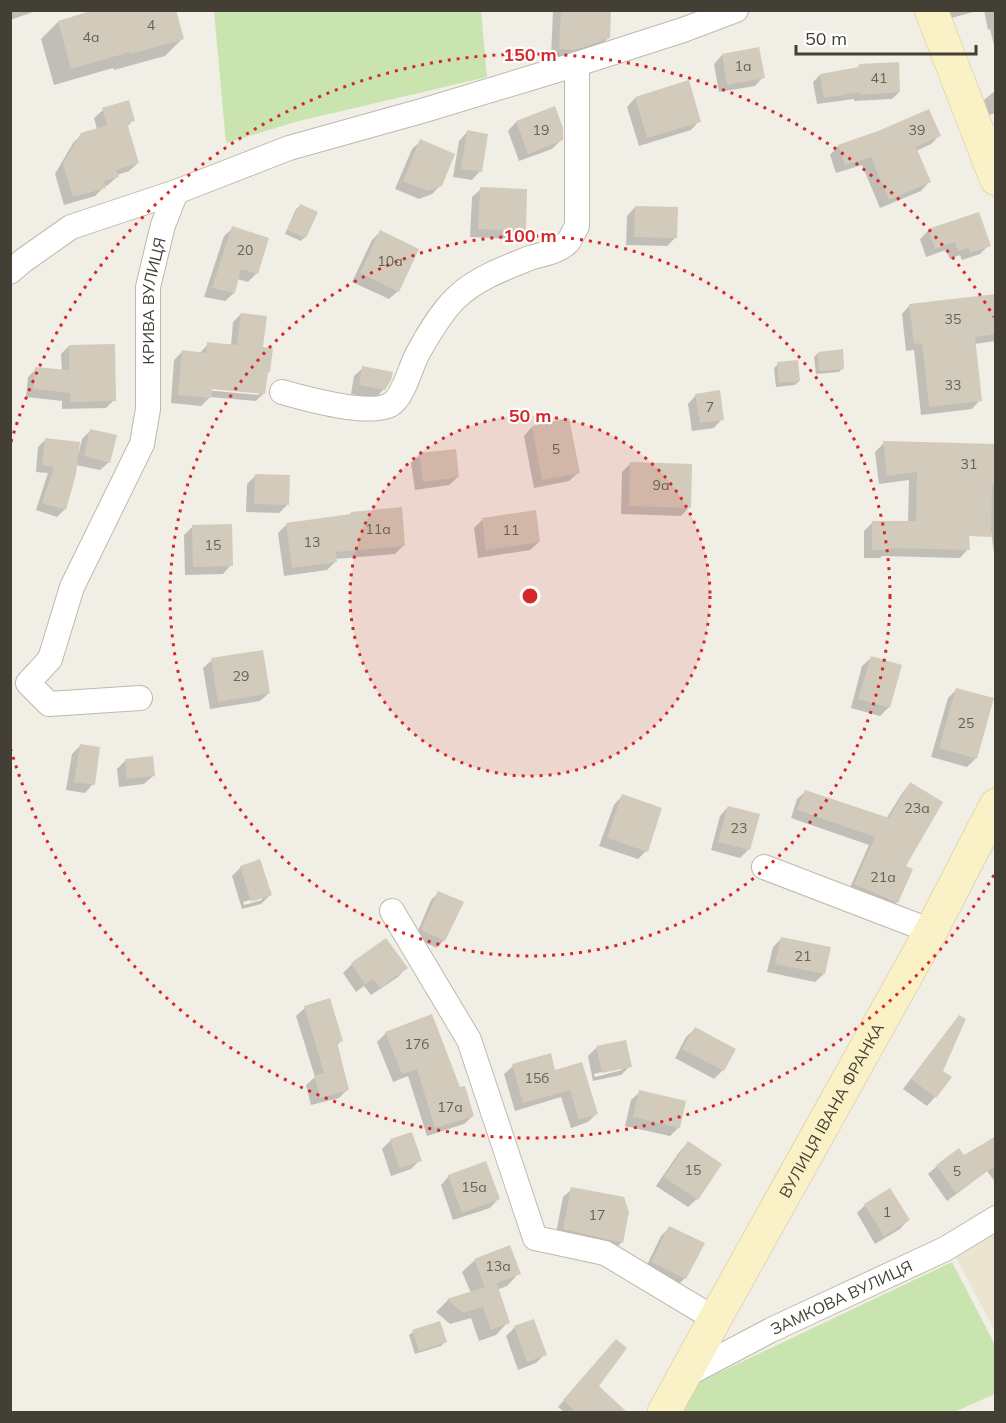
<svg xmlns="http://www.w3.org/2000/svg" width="1006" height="1423" font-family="Mulish,sans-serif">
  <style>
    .education { fill: #eae4d0 }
    .green { fill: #cae4b0 }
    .shadow { fill: #0003; fill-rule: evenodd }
    .building { fill: #d2cbbb }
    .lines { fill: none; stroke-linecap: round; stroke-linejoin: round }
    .street-casing { stroke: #bfb9ab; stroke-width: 26 }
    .secondary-casing { stroke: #cfc397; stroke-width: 34 }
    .street { stroke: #fff; stroke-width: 24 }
    .secondary { stroke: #fbf1c6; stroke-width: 33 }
    .ring { fill: none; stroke: #d62828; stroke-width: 3; stroke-dasharray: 3 6 }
    .labels { text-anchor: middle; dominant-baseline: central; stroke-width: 4.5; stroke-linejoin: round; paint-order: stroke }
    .number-label { font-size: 14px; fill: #676256 }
    .street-label { font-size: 16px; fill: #433f35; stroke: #fff }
    .centre { fill: #d62828; stroke: #fff; stroke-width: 3 }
    .ring-label { font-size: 18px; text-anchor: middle; font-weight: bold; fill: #d62828; stroke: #fff; stroke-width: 4.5; stroke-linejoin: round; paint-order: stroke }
  </style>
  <rect width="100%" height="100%" fill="#f1eee5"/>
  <path class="education" d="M995,1223v108l-44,-83z"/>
  <path class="green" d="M214,11h267l6,66 -188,44 -73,22z
    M952,1262l43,83v49l-41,18h-271l10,-27z"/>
  <path class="shadow" d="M10,10h29l-29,10z
    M553,10h57l-2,28 -8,9 -34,11 -15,-1z
    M949,10h32l-30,8z
    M984,10h12v43l-6,-24 -2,1z
    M58,22l124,17 -17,17 -51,14 -1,-2 -59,17 -13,-46z
    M722,55l41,22 -8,9 -36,6 -5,-28z
    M859,66l40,26 -7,7 -38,2v-2l-37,5 -4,-22 7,-7 36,-6z
    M996,90v23l-7,2 -5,-15z
    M635,98l64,23 -8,9 -52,16 -12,-39z
    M103,110l30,10 -6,7 11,36 -9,8 -12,4v2l-9,8 -3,1 -10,10 -31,9 -9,-31 18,-31 9,-9 15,-5 -3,-11z
    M516,122l45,18 -9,9 -33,12 -11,-30z
    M467,132l13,39 -8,9 -19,-3 6,-36z
    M939,136l-8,8 -15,7 13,31 -8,9 -41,17 -18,-43 -26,8 -6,-18 8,-9z
    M421,141l20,44 -9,9 -13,5 -24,-10 17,-40z
    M481,189l43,41 -8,9 -46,-2 2,-40z
    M300,206l5,31 -4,4 -16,-7 11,-25z
    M635,207l41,30 -9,9 -41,-1 1,-29z
    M233,228l35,11 -12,35 -8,8 -11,-3 -3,14 -9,8 -21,-4 20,-61z
    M929,230l60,15 -9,9 -18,6 -2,-5 -10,4 -4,-9 -20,7 -6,-18z
    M380,232l18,59 -9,8 -37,-17 20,-42z
    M996,296v45l-22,3 6,56 -8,9 -51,6 -7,-65 -8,1 -4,-37 8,-9z
    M241,314l20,35 8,23 -3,3 -2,18 -8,8 -46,-4 -9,9 -30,-3 3,-43 8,-8 18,1 8,-9 23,2 2,-24zM204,387l55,5v3l-55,-5z
    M69,346l45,54 -8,8 -44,1v-8l-36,-4 2,-20 8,-8 26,2 -1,-17z
    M818,353l25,15 -4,4 -23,2 -2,-17z
    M778,364l21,17 -4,4 -19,2 -2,-19z
    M363,368l21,21 -9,9 -24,-4 3,-18z
    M696,395l26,24 -8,9 -22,3 -4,-27z
    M532,427l46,46 -9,8 -35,7 -10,-52z
    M91,430l18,32 -9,8 -24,-5 -1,8 -11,37 -7,7 -21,-7 12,-37 -12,-1 2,-25 7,-7 34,12 3,-13z
    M884,443l80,2 4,104 -8,9 -78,-2 -2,2h-16v-27l8,-8h36l1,-43 -30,4 -4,-32z
    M996,445v122l-16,-113z
    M420,455l38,22 -9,8 -34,5 -4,-27z
    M631,463l58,44 -8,9 -60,-2 1,-42z
    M256,475l32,29 -9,9 -33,-1 1,-28z
    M351,513l53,32 -9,9 -60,5 1,2 -9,9 -43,6 -6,-43 9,-9 62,-9z
    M482,520l57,22 -9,8 -52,8 -4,-30z
    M193,526l38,39 -8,9 -38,1 -1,-40z
    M871,658l18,49 -9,9 -29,-8 11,-42z
    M212,660l57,33 -9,8 -50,8 -7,-41z
    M956,690l20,68 -9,9 -36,-10 17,-59z
    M81,745l12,39 -8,9 -19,-3 6,-36z
    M125,761l28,15 -9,8 -25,3 -2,-18z
    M910,784l-13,118 -8,8 -41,-18 21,-47 -78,-27 6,-19 8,-7 81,27 17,-27z
    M622,796l24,55 -8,8 -39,-13 15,-41z
    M728,807l21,42 -9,9 -29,-8 9,-34z
    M241,867l29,28 -9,9 -19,5 -10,-33zM262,897v3l-18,5 -1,-3z
    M438,893l6,47 -7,8 -22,-10 16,-38z
    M782,938l42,36 -9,8 -48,-10 6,-25z
    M386,940l20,28 -8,9 -27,18 -7,-9 -8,6 -13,-19 9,-9z
    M305,1008l37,32 -5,5 10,45 -8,8 -28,7 -5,-20 9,-8 -19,-61z
    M959,1017l-18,54 -6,26 -8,9 -24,-17 48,-63z
    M695,1029l39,21 -12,21 -8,8 -39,-21 11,-21z
    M386,1033l74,56 13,27 -9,8 -37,12 -19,-60 -15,6 -16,-40z
    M596,1048l34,18 -9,9 -28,6 -5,-25zM622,1067v3l-27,7 -1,-3z
    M513,1066l41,6 42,42 -8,8 -17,6 -10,-31 -46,14 -11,-37z
    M640,1092l39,35 -9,9 -45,-10 6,-26z
    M996,1138v45l-9,-12 -40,30 -19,-27 9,-8 26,-9z
    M391,1140l29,20 -9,9 -20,7 -9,-27z
    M688,1143l9,56 -9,8 -32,-21 24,-35z
    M449,1176l49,23 -8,9 -37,12 -12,-35z
    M572,1189l50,53 -9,9 -58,-13 8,-41z
    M865,1205l43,15 -8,9 -25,15 -18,-31z
    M670,1227l15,51 -9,9 -32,-16 17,-35z
    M475,1260l44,13 -12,13 -10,4 11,32 -12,13 -17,6 -8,-23 -21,6 -14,-12 12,-12 23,-7 -9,-21z
    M515,1327l30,27 -9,9 -18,7 -12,-34z
    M413,1332l32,10 -4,4 -26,8 -6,-19z
    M610,1347l-13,40 18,25h-51l-6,-5z"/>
  <path class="building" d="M94,10h82l8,29 -53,15 -1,-2 -59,17 -13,-48z
    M561,10h50l-1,28 -35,12 -16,-1z
    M759,47l6,31 -38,7 -5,-31z
    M899,62l1,30 -40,3v-3l-36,6 -4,-24 39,-7v-3z
    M689,80l12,42 -54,16 -12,-41z
    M129,100l6,21 -8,2 12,40 -23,7 3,7 -15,4 2,7 -33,9 -10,-33 18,-31 26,-8 -5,-17z
    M555,106l8,22v12l-35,14 -12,-33z
    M929,109l12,27 -25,11 15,35 -42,18 -18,-43 -26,8 -7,-20 40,-14z
    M467,130l21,4 -6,38 -21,-3z
    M420,139l35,15 -13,32 -14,5 -25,-10z
    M480,187l47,2 -1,42 -48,-2z
    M300,204l18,8 -12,26 -19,-8z
    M635,206l43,1 -1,31 -43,-1z
    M979,212l12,34 -21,7 -1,-5 -11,3 -3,-9 -20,7 -7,-20z
    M232,226l37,12 -11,36 -17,-5 -6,24 -23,-5z
    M380,230l39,19 -20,43 -39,-19z
    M996,294v40l-21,3 7,64 -53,6 -7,-64 -8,1 -5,-40z
    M241,313l26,3 -4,31 10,1 -3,24h-2l-3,22 -53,-5 -1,9 -33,-3 4,-45 24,3 1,-11 30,3z
    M115,344l1,57 -46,1v-9l-37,-4 2,-22 34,3v-25z
    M843,349l1,20 -25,2 -1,-19z
    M798,360l2,21 -21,2 -2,-21z
    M362,366l31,6 -2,8 -6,10 -26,-5z
    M720,390l4,30 -24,3 -5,-29z
    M569,418l11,55 -38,7 -10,-54z
    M90,429l27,6 -7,28 -26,-7z
    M45,438l35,4 -4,32 -10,36 -24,-7 12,-36 -12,-2z
    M883,441l113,3v41h-4l-1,52 -22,-1 1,14 -80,-2v2h-18v-29h44l1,-49 -30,4z
    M456,449l3,28 -36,5 -4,-29z
    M630,462l62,2 -1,44 -62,-2z
    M255,474l35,1 -1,30 -35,-1z
    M402,507l3,39 -69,6 1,10 -45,6 -6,-45 65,-9v-2z
    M536,510l4,32 -54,8 -4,-32z
    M232,524l1,42 -40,1 -1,-42z
    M263,650l7,43 -52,9 -7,-44z
    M871,656l31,9 -12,43 -32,-9z
    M956,688l38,10 -17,61 -38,-11z
    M80,744l20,3 -5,38 -21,-3z
    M153,756l2,20 -28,3 -2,-20z
    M910,782l33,20 -37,64 7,3 -15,34 -44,-19 21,-47 -78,-27 8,-20 84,28z
    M622,794l40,14 -14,44 -41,-14z
    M728,806l32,8 -10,36 -32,-8z
    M260,859l12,36 -21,7 -11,-36z
    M438,891l26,11 -19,39 -24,-11z
    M781,937l50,10 -6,27 -50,-10z
    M386,938l22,30 -28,20 -7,-9 -8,5 -14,-21z
    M330,998l13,43 -6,1 12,48 -29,8 -6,-23 10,-2 -20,-67z
    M432,1014l28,73 5,-1 9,30 -39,12 -18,-59 -15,5 -17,-42z
    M959,1015l7,4 -23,52 9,6 -16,21 -25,-19z
    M695,1027l41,22 -12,22 -42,-22z
    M626,1040l6,27 -30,6 -6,-27z
    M551,1053l4,17 27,-8 16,52 -19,6 -9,-30 -47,13 -11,-39z
    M639,1090l47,11 -6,27 -47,-11z
    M412,1132l10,29 -23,7 -9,-29z
    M996,1136v29l-40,28 -20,-28 23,-17 5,7z
    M688,1141l34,23 -24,36 -34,-23z
    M486,1161l14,38 -38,14 -14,-38z
    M571,1187l53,10 5,15 -6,31 -60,-14z
    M890,1188l20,32 -26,16 -20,-32z
    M669,1226l36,17 -19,36 -35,-17z
    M510,1245l11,29 -32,12 8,-2 13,39 -19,7 -8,-23 -20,6 -16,-14 38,-12 -11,-28z
    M534,1319l13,36 -20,7 -13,-36z
    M440,1321l7,21 -28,9 -7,-21z
    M616,1339l11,9 -28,38 29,27h-51l-14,-13z"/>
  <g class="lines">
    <g class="street-casing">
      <g id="street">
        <path d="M10,272l14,-12 47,-33 105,-35"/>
        <path d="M282,392c25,7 85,24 108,13 14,-8 20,-38 28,-52 9,-17 25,-43 39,-56 20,-19 48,-29 73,-39 12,-4 29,-6 38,-16 3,-4 6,-11 9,-16v-162"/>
        <path id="s1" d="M140,698l-91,6 -21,-21 22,-24 22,-72 70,-143 6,-35v-122l15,-62 13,-33 113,-44 136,-38 152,-46 106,-34 53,-20"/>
        <path d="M764,867l167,64"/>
        <path d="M392,911l77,129 66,198 70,15 110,66"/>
        <path id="s2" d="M684,1376l87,-46 174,-81 51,-31"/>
      </g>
    </g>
    <g class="secondary-casing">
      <g id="secondary">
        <path d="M931,10l65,169"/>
        <path id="s3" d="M664,1412l51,-93 216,-388 65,-126"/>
      </g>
    </g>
    <use href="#street" class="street"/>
    <use href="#secondary" class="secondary"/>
  </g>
  <circle cx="530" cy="596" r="180" fill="#d62828" fill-opacity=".12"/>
  <g class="ring">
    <circle cx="530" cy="596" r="180"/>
    <circle cx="530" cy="596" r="360"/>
    <path d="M994 875A541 541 0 0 1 11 750M11 442A541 541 0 0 1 994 317"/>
  </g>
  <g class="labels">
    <g class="number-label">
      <text x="151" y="25">4</text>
      <text x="91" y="37">4а</text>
      <text x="743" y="66">1а</text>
      <text x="879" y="78">41</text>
      <text x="541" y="130">19</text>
      <text x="917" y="130">39</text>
      <text x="245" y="250">20</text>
      <text x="390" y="261">10а</text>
      <text x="953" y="319">35</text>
      <text x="953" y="385">33</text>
      <text x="710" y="407">7</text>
      <text x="556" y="449">5</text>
      <text x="969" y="464">31</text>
      <text x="661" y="485">9а</text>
      <text x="378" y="529">11а</text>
      <text x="511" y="530">11</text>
      <text x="312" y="542">13</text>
      <text x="213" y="545">15</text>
      <text x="241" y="676">29</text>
      <text x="966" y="723">25</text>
      <text x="917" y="808">23а</text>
      <text x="739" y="828">23</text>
      <text x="883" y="877">21а</text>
      <text x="803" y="956">21</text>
      <text x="417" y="1044">17б</text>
      <text x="537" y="1078">15б</text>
      <text x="450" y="1107">17а</text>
      <text x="693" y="1170">15</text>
      <text x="957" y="1171">5</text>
      <text x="474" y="1187">15а</text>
      <text x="887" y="1212">1</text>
      <text x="597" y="1215">17</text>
      <text x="498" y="1266">13а</text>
    </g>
    <g class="street-label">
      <text stroke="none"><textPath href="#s1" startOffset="532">КРИВА ВУЛИЦЯ</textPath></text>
      <text stroke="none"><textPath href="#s3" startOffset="345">ВУЛИЦЯ ІВАНА ФРАНКА</textPath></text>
      <text stroke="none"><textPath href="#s2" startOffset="176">ЗАМКОВА ВУЛИЦЯ</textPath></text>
    </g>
  </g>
  <circle cx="530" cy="596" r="9" class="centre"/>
  <g class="ring-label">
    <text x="530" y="61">150 m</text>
    <text x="530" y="242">100 m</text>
    <text x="530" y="422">50 m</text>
  </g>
  <rect width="1006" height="1423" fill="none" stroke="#433f35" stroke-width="24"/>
  <path d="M796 45v9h180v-9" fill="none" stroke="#433f35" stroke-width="3"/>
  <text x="805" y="45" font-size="18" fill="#433f35" stroke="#ffffff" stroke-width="4.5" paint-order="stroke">50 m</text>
</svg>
